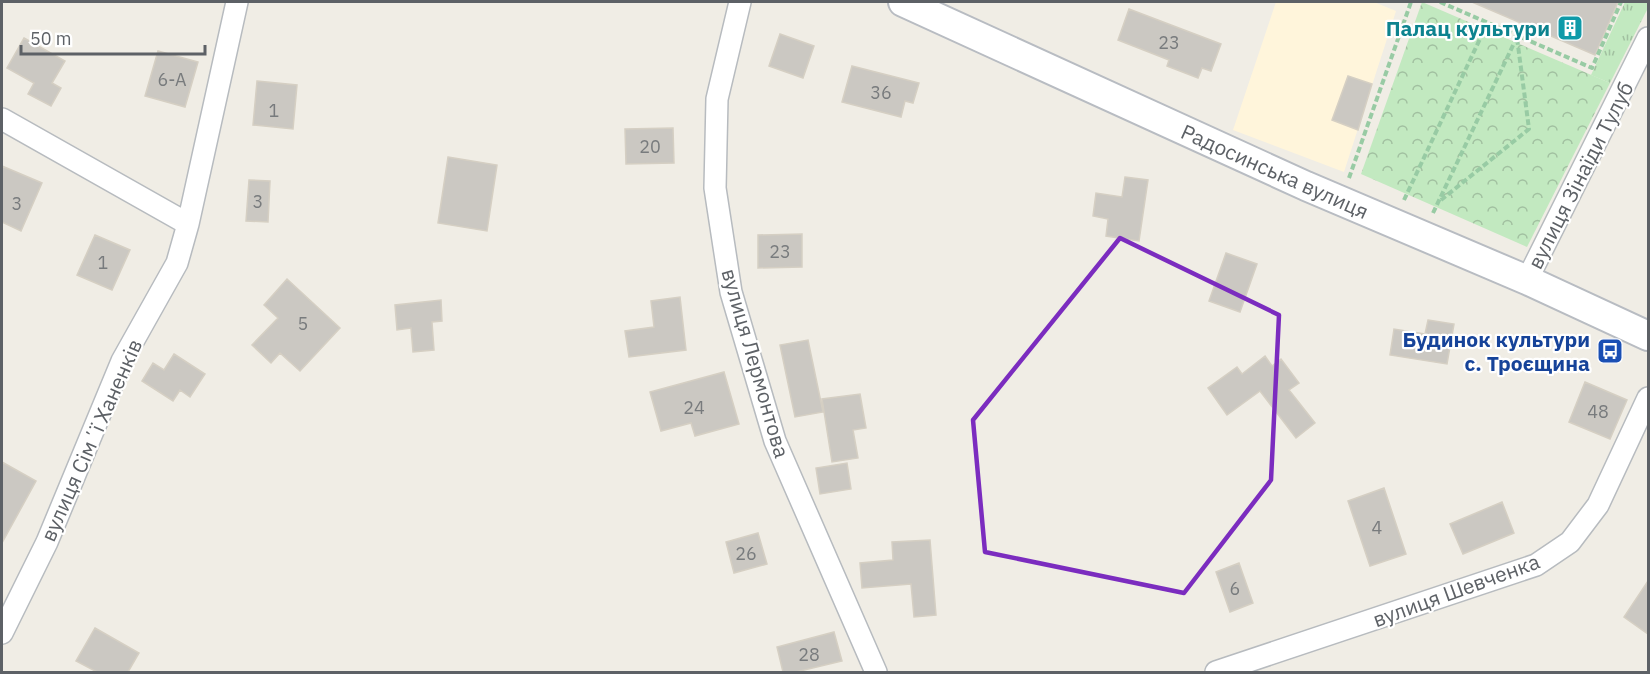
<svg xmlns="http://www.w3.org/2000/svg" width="1650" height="674" font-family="'IBM Plex Sans',sans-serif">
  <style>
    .commercial { fill: #fff5db }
    .grass { fill: url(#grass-tufts) }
    .park { fill: url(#park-crowns) }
    .building { fill: #cbc8c2; stroke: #d5cfc3; stroke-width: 1.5 }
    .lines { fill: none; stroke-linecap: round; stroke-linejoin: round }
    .street-casing { stroke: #b7bbbf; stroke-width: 24 }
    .secondary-casing { stroke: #b8bcc2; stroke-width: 32 }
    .path { stroke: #98cba4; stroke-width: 4; stroke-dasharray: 6 3; stroke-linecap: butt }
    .street { stroke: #fff; stroke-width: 21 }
    .secondary { stroke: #fff; stroke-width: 28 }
    .marked { fill: none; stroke: #7b2cbf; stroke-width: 4.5; stroke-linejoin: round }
    .labels { text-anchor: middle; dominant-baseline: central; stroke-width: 4.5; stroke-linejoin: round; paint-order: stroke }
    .number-label { font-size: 18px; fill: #787b7d }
    .culture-label { font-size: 21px; font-weight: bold; fill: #0d838f; stroke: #fff; text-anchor: end }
    .street-label { font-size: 21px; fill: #5d6166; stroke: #fff }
    .transit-label { font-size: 21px; font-weight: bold; fill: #164399; stroke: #fff; text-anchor: end }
  </style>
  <defs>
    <pattern id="grass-tufts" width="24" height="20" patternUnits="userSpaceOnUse" patternTransform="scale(1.5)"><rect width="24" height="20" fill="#c2e9c0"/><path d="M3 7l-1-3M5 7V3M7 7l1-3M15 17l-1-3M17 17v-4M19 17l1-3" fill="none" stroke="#a1c0a0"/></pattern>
    <pattern id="park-crowns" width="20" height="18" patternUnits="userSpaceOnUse" patternTransform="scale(1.5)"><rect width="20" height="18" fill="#c2e9c0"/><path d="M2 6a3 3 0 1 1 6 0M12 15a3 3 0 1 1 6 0" fill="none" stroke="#a1c0a0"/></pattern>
  </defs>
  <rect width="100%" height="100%" fill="#f0ede5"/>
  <path class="commercial" d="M1276,2h98l22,9 -52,161 -111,-42z"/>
  <path class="grass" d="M1625,2h23v6l-38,75 -19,-8z"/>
  <path class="park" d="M1422,2l188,81 -83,164 -166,-73z"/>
  <path class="building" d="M1472,2h146l-23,53z
    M1129,9l92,35 -10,27 -9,-3 -4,10 -31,-12 2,-6 -51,-20z
    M780,34l34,12 -11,32 -34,-12z
    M24,38l41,23 -13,22 9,5 -10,18 -23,-12 6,-11 -27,-15z
    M158,51l40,11 -13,45 -40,-11z
    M852,66l67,17 -6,20 -8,-2 -4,16 -59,-15z
    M1348,76l24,8 -14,46 -26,-10z
    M257,81l40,4 -4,44 -40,-4z
    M673,128l1,35 -48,1 -1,-35z
    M448,157l49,8 -10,66 -49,-8z
    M2,166l40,17 -21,48 -19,-9z
    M1125,177l23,3 -9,61 -33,-5 2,-17 -15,-3 3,-23 26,4z
    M249,180l21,1 -2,41 -22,-1z
    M802,234v33l-44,1v-33z
    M95,235l35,15 -18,40 -35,-15z
    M1226,253l31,11 -17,48 -31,-11z
    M287,279l53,49 -40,43 -20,-18 -9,10 -19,-18 26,-27 -14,-13z
    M680,297l6,53 -57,7 -4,-26 29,-4 -3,-26z
    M441,300l1,21 -10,1 2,28 -21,2 -2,-24 -14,2 -2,-25z
    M1428,320l26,4 -7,40 -57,-9 4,-26 31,5z
    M808,340l15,72 -28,5 -15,-72z
    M174,354l31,20 -15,23 -10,-7 -7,11 -31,-20 11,-18 11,7z
    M1265,356l7,10 9,-7 18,24 -10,7 26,33 -19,15 -36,-47 -33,24 -19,-27 29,-21 5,7z
    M724,372l15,52 -44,12 -4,-13 -30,8 -11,-39z
    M1585,382l42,18 -17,39 -41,-17z
    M860,394l6,34 -13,2 5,28 -26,4 -10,-63z
    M2,462l34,19 -34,62z
    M847,463l4,26 -31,5 -4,-26z
    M1384,488l22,66 -36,12 -22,-65z
    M1502,502l12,31 -51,21 -13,-30z
    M758,533l9,31 -33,9 -8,-31z
    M930,540l6,75 -22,2 -3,-33 -49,4 -2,-25 33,-3 -1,-18z
    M1239,563l14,40 -23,9 -14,-40z
    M1648,581v53l-24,-17z
    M95,628l44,25 -11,19h-31l-21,-11z
    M834,632l8,29 -46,11h-13l-6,-25z"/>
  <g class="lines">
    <g class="street-casing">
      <path id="street" d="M740,2l-23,97 -2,89 16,104 44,149 101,231
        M2,119l186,105
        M1527,280l121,-242
        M2,633l45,-91 75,-181 55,-98 11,-39 49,-222
        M1216,672l320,-107 34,-23 28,-37 50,-107"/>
    </g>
    <g class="secondary-casing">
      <path id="secondary" d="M903,2l403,184 221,94 121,56"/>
    </g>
    <path class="path" d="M1440,2l152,66 29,-66
      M1349,178l62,-176
      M1404,200l83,-176
      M1441,200l88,-71 -12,-91
      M1433,213l84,-176"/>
    <use href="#street" class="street"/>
    <use href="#secondary" class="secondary"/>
  </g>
  <path class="marked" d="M1120,238l159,77 -8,165 -87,113 -199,-41 -12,-132z"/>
  <defs>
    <g id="building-square" transform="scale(1.35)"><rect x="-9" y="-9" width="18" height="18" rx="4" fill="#0f9aa8" stroke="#fff"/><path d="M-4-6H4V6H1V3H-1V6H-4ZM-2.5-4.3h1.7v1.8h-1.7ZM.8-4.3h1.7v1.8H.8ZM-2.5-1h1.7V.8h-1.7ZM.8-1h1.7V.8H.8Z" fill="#fff"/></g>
    <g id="bus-square" transform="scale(1.35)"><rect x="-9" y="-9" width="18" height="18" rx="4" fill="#1a4fb4" stroke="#fff"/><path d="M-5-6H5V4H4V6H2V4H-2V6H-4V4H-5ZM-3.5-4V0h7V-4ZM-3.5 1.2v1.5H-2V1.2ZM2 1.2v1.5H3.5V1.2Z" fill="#fff"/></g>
  </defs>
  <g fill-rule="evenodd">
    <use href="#building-square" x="1570" y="28"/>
    <use href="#bus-square" x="1610" y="351"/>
  </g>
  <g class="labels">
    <g class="number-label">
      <text x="1169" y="42">23</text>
      <text x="172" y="79">6-А</text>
      <text x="881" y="92">36</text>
      <text x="274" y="110">1</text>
      <text x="650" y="146">20</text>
      <text x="258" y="201">3</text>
      <text x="17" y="203">3</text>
      <text x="780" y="251">23</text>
      <text x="103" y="262">1</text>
      <text x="303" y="323">5</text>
      <text x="694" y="407">24</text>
      <text x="1598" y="411">48</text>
      <text x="1377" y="527">4</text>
      <text x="746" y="553">26</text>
      <text x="1235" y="588">6</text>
      <text x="809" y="654">28</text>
    </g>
    <g class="culture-label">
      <text x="1550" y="28">Палац культури</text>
    </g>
    <g class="street-label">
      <text transform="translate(1275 171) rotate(24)">Радосинська вулиця</text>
      <text transform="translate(1580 175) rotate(-63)">вулиця Зінаїди Тулуб</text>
      <text transform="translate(756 363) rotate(74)">вулиця Лермонтова</text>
      <text transform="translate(91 440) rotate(-66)">вулиця Сімʼї Ханенків</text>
      <text transform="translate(1456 590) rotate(-20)">вулиця Шевченка</text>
    </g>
    <g class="transit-label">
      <text x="1590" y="339">Будинок культури<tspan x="1590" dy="24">с. Троєщина</tspan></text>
    </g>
  </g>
  <rect width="1650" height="674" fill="none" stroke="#5d6166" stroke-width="6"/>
  <path d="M21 45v9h184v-9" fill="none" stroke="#5d6166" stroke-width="3"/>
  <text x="30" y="45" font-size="18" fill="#5d6166" stroke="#ffffff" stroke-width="4.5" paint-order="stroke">50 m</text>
</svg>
